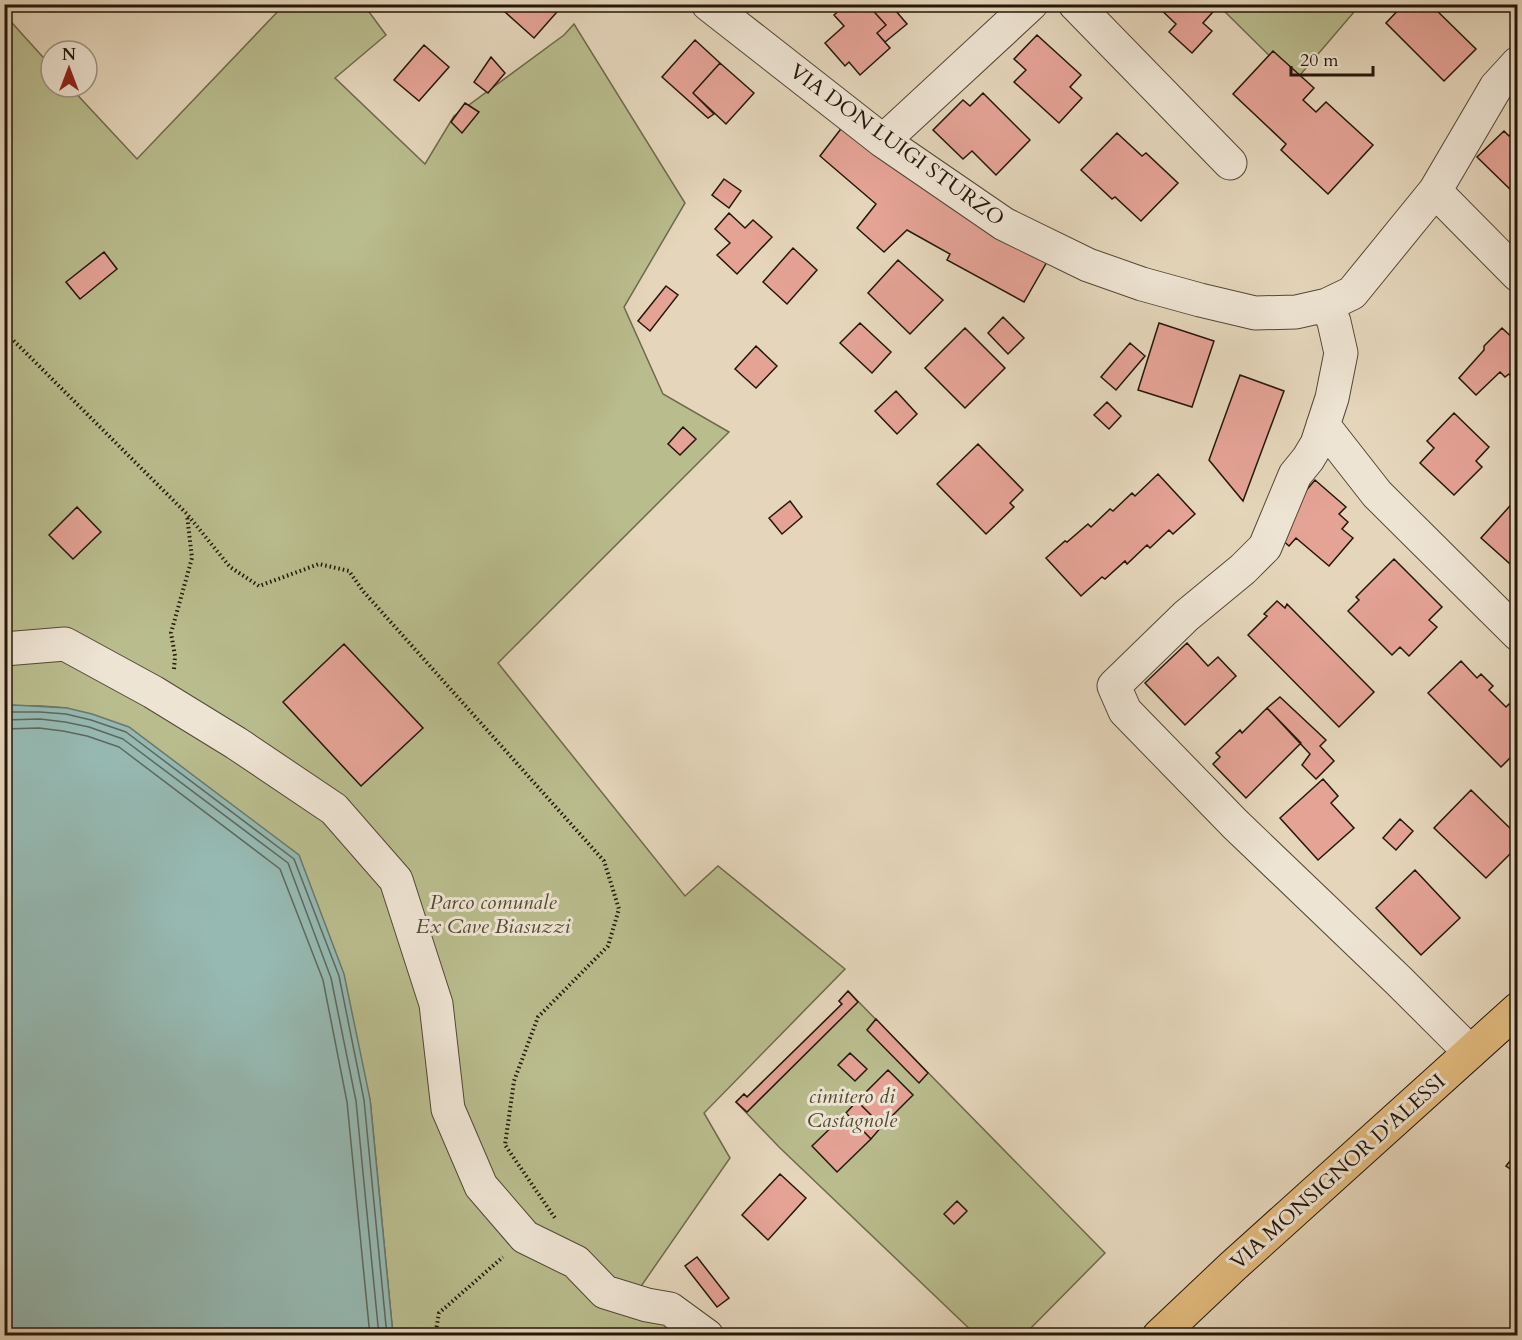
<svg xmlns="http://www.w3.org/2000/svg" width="1522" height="1340" font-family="Cardo,serif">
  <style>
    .green { fill: #b9bc8d; stroke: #6e6a4c; stroke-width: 1.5 }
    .water { fill: #96b9b2; stroke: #68786f; stroke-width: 1.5 }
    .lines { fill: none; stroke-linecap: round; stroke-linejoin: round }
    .shore { stroke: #5d685e; stroke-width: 1.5 }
    .building { fill: #e5a396; stroke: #24170a; stroke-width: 1.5 }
    .minor-casing { stroke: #544736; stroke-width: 35 }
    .major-casing { stroke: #24170a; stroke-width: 35 }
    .path { stroke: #24170a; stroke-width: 4; stroke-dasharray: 1.5 3; stroke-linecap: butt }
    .minor { stroke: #eee4d3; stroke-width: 33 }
    .major { stroke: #e2bb7e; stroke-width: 33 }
    .labels { text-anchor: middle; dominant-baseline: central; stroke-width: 6; stroke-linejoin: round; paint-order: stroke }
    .street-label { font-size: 21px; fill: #24170a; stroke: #eee4d3 }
    .park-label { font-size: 21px; font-style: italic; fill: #514931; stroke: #eee4d3 }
  </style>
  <rect width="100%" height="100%" fill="#e5d6bb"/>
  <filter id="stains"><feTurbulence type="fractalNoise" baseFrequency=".00333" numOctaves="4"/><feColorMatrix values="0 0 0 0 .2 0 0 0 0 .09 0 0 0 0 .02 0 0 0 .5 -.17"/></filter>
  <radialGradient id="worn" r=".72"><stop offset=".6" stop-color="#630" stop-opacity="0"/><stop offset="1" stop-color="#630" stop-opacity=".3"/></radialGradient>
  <path class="green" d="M284,5h80l22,30 -51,43 90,86 29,-48 110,-81 10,-11 111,179 -61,104 39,87 66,38 -231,231 187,233 33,-30 127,103 -141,144 26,45 -93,134 36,43h-280l-23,-236 -303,-391 -26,-2h-36l-1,-692 47,52v21h19l67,72z
    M1218,5h142l-65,76z
    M848,991l257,262 -81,82h-48l-197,-188 -43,-45 8,-8 3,3 95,-93 -3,-3z"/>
  <path class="water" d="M14,705l53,3 25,6 37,13 170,128 45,119 26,125 23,236h-388l-1,-629z"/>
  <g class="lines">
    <path class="shore" d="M4,712h36l26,2 25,6 35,12 168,127 45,117 25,124 23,236
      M4,720l36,-1 25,3 24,5 34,12 165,124 43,115 25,123 23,235
      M4,729l35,-1 24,3 24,5 32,11 161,122 43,111 24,122 23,234"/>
  </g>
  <path class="building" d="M496,4h68l-30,34z
    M846,4h21l19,21 -9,8 13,15 -30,27 -11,-13 -4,4 -20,-23 19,-17 -10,-11z
    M867,4h23l17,20 -22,18 -8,-9 9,-8z
    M1155,4h65l-17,19 9,8 -20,22 -23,-21 7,-8z
    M1404,4h26l46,45 -32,32 -58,-58z
    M1037,35l44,40 -11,12 12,11 -23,25 -45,-41 12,-12 -12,-11z
    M695,40l25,23 -27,30 21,21 -6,4 -46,-41z
    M424,45l25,22 -30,34 -25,-21z
    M1273,51l41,37 -11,12 13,12 10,-10 47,43 -45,49 -47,-44 5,-6 -53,-50z
    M491,57l14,16 -17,20 -14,-11z
    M720,63l34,30 -28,31 -33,-31z
    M983,93l47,47 -34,35 -24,-24 -9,8 -30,-29 30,-30 7,6z
    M465,103l14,9 -17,21 -11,-11z
    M847,121l201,139 -24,42 -77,-42 3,-6 -43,-24 -23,22 -27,-24 19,-24 -56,-48z
    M1518,127v70l-41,-40 27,-26 5,5z
    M1117,133l25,23 4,-3 32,30 -37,38 -26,-24 -3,2 -31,-29z
    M724,179l17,12 -12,17 -17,-13z
    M729,213l16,15 8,-8 19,17 -35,37 -20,-19 13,-12 -15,-14z
    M793,248l24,22 -30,34 -24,-22z
    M104,252l13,17 -37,30 -14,-17z
    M898,260l45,40 -33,34 -42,-41z
    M666,286l12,9 -28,36 -12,-10z
    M1003,317l21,21 -16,16 -20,-21z
    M860,323l31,29 -19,21 -32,-30z
    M1159,323l55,18 -22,66 -54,-17z
    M965,328l40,40 -40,40 -40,-40z
    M1502,328l16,15v50l-7,-6 5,-5 -7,-8 -4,3 -5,-5 -24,23 -17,-17 25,-28v-4z
    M1130,343l15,13 -29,34 -15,-13z
    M756,346l21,20 -21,22 -21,-19z
    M1240,375l44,16 -41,110 -34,-41z
    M896,391l21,23 -20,20 -22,-23z
    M1107,402l14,14 -12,13 -15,-14z
    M1454,413l35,34 -13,14 6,6 -28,28 -34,-32 14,-15 -7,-7z
    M683,427l13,12 -16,16 -12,-11z
    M978,444l45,46 -13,13 4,4 -28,27 -49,-50z
    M1158,474l37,40 -22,20 -4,-4 -19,18 -3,-3 -20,19 -2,-3 -20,18 -3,-2 -21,19 -35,-38 19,-17 2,1 21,-18 3,3 19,-18 3,2 19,-18 3,3z
    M1315,480l31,27 -7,7 9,8 -6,7 11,9 -24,28 -33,-28 -7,8 -17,-15z
    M1518,497v74l-37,-33z
    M790,501l12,16 -20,17 -13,-16z
    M77,507l24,25 -28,27 -24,-24z
    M1394,559l48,48 -13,13 8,7 -28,29 -9,-9 -8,8 -44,-44 11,-11 -3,-3z
    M1277,601l8,7 2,-4 87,88 -35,35 -91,-92 19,-19 -3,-2z
    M1187,643l21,23 10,-9 18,19 -51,49 -40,-42z
    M344,644l79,84 -62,58 -78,-84z
    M1461,661l16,17 4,-4 12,12 -4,4 17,17 3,-3 9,8v38l-17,17 -73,-74z
    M1280,697l46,43 -6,6 14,15 -18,18 -14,-14 8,-11 -43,-46z
    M1267,708l34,35 -55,55 -33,-34 7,-7 -4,-4 24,-23 2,3z
    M1323,779l15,17 -7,7 23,25 -36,32 -38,-42z
    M1471,790l47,46v10l-32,32 -52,-50z
    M1400,819l13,12 -17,19 -13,-12z
    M1415,870l45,48 -39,37 -45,-47z
    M848,991l10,11 -111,110 -11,-10 8,-8 3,3 95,-93 -3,-3z
    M876,1019l52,54 -9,10 -52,-53z
    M850,1053l17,16 -12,12 -17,-16z
    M888,1070l25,25 -31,31 -25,-25z
    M857,1101l25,25 -11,13 -25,-26z
    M846,1113l25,26 -34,33 -25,-26z
    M1518,1151v23l-12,-8z
    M780,1174l26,24 -38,42 -26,-25z
    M957,1201l10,10 -13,13 -10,-10z
    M697,1257l32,41 -12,9 -32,-41z"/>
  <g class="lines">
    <g class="minor-casing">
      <path id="minor" d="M708,4l175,137 121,83 84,41 54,19 58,16 55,13 41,-1 31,-7 25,-12 83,-102 83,84
        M1075,4l155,159
        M883,141l148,-137
        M1435,191l61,-104 22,-24
        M1327,305l7,17 7,31 -9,45 -15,46 -9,15 -13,16 -30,72 -22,22 -57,47 -72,70 11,25 110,113 164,157 71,71
        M1323,425l54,69 141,140
        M4,649l61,-5 88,48 83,51 98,66 62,71 40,124 12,105 33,77 44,51 51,25 29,30 42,13 23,4 37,27"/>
    </g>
    <g class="major-casing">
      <path id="major" d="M1159,1336l73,-69 286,-258"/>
    </g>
    <path class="path" d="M4,331l183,183 43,53 29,19 60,-22 30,7 14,20 241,270 15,48 -11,37 -70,71 -24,64 -9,64 50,73
      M174,669l1,-13 -4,-23 21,-75 -5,-43
      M435,1336l4,-23 64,-56"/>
    <use href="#minor" class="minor"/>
    <use href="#major" class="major"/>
  </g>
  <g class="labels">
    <g class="street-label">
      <text transform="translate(897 145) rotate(36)">VIA DON LUIGI STURZO</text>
      <text transform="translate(1338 1172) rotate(-42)">VIA MONSIGNOR D'ALESSI</text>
    </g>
    <g class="park-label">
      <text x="493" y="902">Parco comunale<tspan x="493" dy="24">Ex Cave Biasuzzi</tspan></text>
      <text x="852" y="1096">cimitero di<tspan x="852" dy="24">Castagnole</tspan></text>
    </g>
  </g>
  <rect width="1522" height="1340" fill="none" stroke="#e5d6bb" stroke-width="24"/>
  <rect x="6" y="6" width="1510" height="1328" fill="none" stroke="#24170a" stroke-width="3"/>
  <rect x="12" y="12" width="1498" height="1316" fill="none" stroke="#24170a" stroke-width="1.5"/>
  <g transform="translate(69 69)"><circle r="28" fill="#eee4d3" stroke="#9d9283" stroke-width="1.5"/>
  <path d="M0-4.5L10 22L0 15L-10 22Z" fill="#8f2418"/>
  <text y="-9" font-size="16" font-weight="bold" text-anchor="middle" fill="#24170a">N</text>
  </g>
  <path d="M1291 66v9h82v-9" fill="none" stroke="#24170a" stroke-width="3"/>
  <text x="1300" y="66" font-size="18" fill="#24170a" stroke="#eee4d3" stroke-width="4.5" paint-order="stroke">20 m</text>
  <rect width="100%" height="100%" filter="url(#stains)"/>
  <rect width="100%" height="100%" fill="url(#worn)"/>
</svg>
